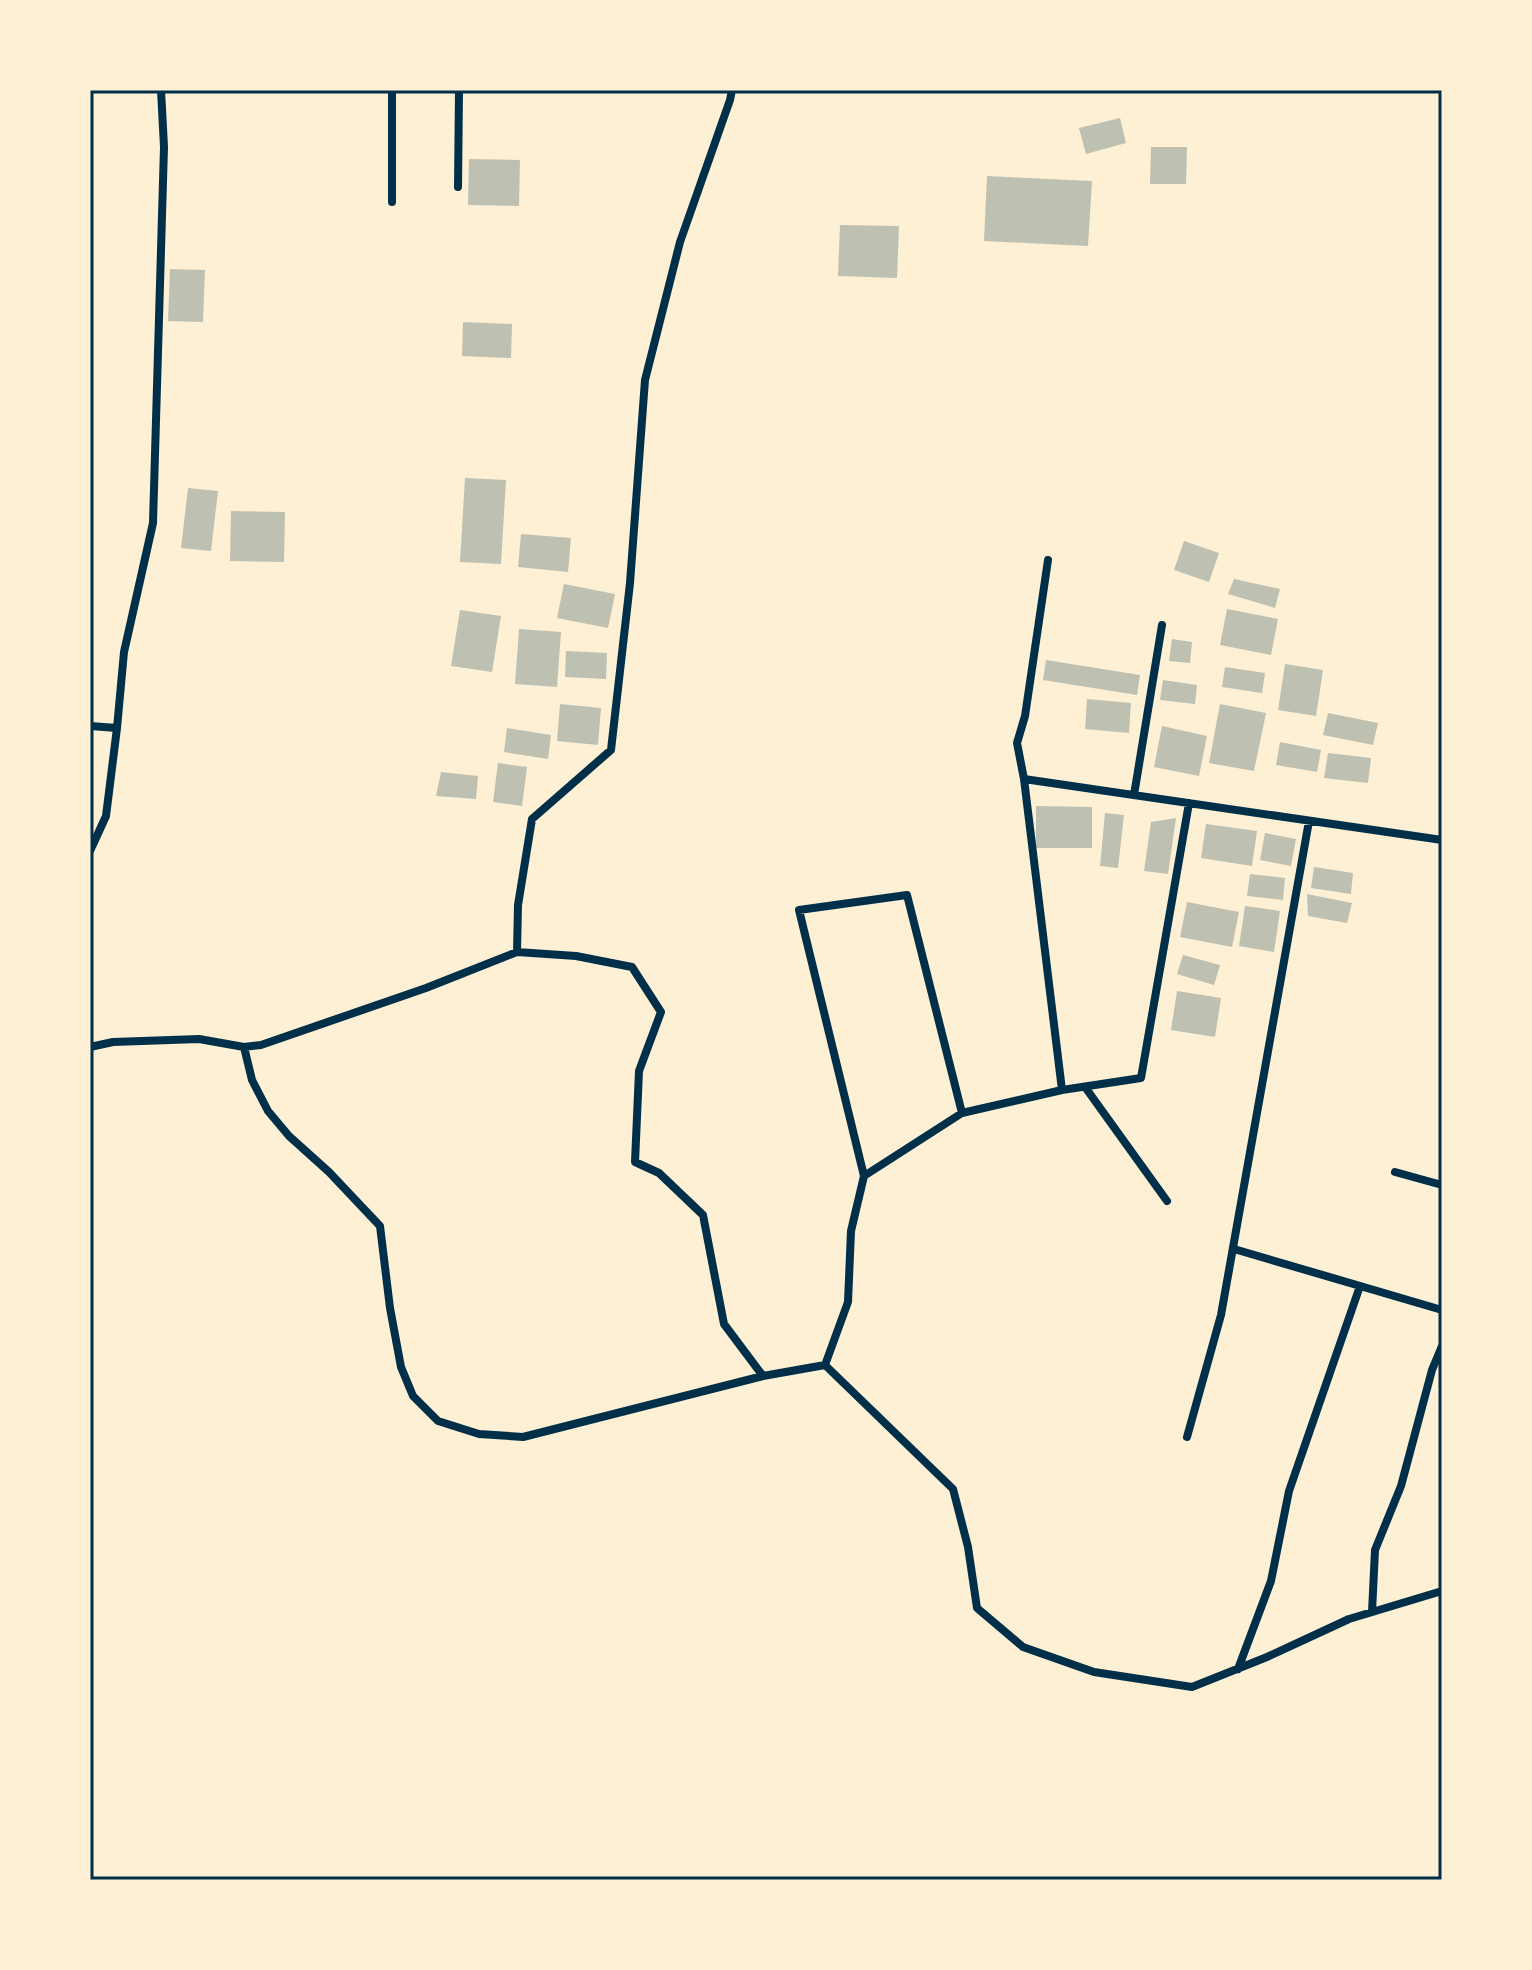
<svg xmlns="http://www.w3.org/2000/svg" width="1532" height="1970" font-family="Cabin,sans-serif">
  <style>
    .building { fill: #bec0b2 }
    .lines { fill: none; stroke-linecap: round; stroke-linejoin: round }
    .minor { stroke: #003049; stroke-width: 8 }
    .neatline { fill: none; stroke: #003049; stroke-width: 3 }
  </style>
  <rect width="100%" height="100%" fill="#fdf0d5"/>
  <path class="building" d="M1120,118l6,25 -40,11 -7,-26z
    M1151,147h36l-1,37h-36z
    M469,159l51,1 -1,46 -51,-1z
    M987,176l105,5 -4,65 -104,-5z
    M840,225l59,1 -2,52 -59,-2z
    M170,269l35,1 -2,52 -35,-1z
    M463,322l49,2 -1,34 -49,-2z
    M465,478l41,2 -5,84 -41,-2z
    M188,488l30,3 -7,60 -30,-3z
    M231,511l54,1 -1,50 -54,-1z
    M521,534l50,4 -3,34 -50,-5z
    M1184,541l35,12 -10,29 -35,-12z
    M1234,579l46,10 -5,19 -47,-14z
    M564,584l51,10 -7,34 -51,-10z
    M1227,609l51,10 -7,36 -51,-10z
    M460,610l41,6 -9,56 -41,-6z
    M519,629l42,3 -4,55 -42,-3z
    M1172,639l20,3 -2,21 -21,-2z
    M566,651l41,2 -1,26 -41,-2z
    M1046,660l94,15 -3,20 -94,-15z
    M1285,664l38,6 -7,46 -38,-6z
    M1225,667l40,6 -3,20 -40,-6z
    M1163,680l34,5 -2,19 -35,-4z
    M1087,699l44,4 -2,30 -44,-4z
    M560,704l41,4 -3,37 -41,-4z
    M1220,704l46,9 -12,58 -45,-8z
    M1328,713l50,10 -5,22 -50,-10z
    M1162,726l45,10 -8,40 -45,-9z
    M507,728l44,7 -3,24 -44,-7z
    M1280,742l41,8 -4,22 -41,-7z
    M1328,753l43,5 -3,25 -44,-5z
    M498,763l29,4 -5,39 -29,-4z
    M441,772l37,4 -2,23 -40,-3z
    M1036,806l56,1v41h-56z
    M1105,813l19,2 -6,53 -18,-2z
    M1176,818l-8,56 -24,-3 7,-49z
    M1206,824l51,7 -5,35 -51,-8z
    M1265,833l31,6 -5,27 -31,-6z
    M1314,867l39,6 -2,21 -40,-6z
    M1250,874l35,4 -2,22 -36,-4z
    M1307,894l45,9 -5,20 -39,-7z
    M1187,902l52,10 -7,35 -52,-10z
    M1245,906l35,5 -6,41 -35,-6z
    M1183,955l37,10 -6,20 -37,-11z
    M1177,991l44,7 -6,39 -44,-7z"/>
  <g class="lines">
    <path class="minor" d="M732,90l-2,10 -50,142 -35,138 -15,203 -19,167 -79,69 -14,86 -1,47 59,4 56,11 29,45 -22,59 -4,91 24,11 44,42 21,109 39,52 62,-11
      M458,187l1,-97
      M392,202v-112
      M90,726l27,2
      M1024,779l-7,-36 8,-27 23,-156
      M1134,795l28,-170
      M1189,803l-48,275 -79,12 -38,-311 418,61
      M90,851l16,-35 11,-88 7,-76 29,-129 11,-376 -3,-57
      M90,1047l23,-5 86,-3 45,8 17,-2 165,-57 91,-36
      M244,1047l8,33 16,31 21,25 40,36 51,54 10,82 11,59 12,29 25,25 41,13 44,3 240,-61
      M1085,1087l82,114
      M1062,1090l-100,23 -55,-218 -108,15 65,266 -13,55 -3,71 -23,63 128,124 15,58 9,61 46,39 71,25 98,15 75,-30 82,-38 93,-28
      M1395,1172l47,13
      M864,1176l98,-63
      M1234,1249l208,61
      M1187,1437l34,-122 88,-494
      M1372,1612l3,-62 26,-64 31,-116 10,-24
      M1238,1669l33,-88 18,-90 71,-205"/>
  </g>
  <rect width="1532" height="1970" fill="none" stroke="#fdf0d5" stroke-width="184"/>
  <rect x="92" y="92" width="1348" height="1786" class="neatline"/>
</svg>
